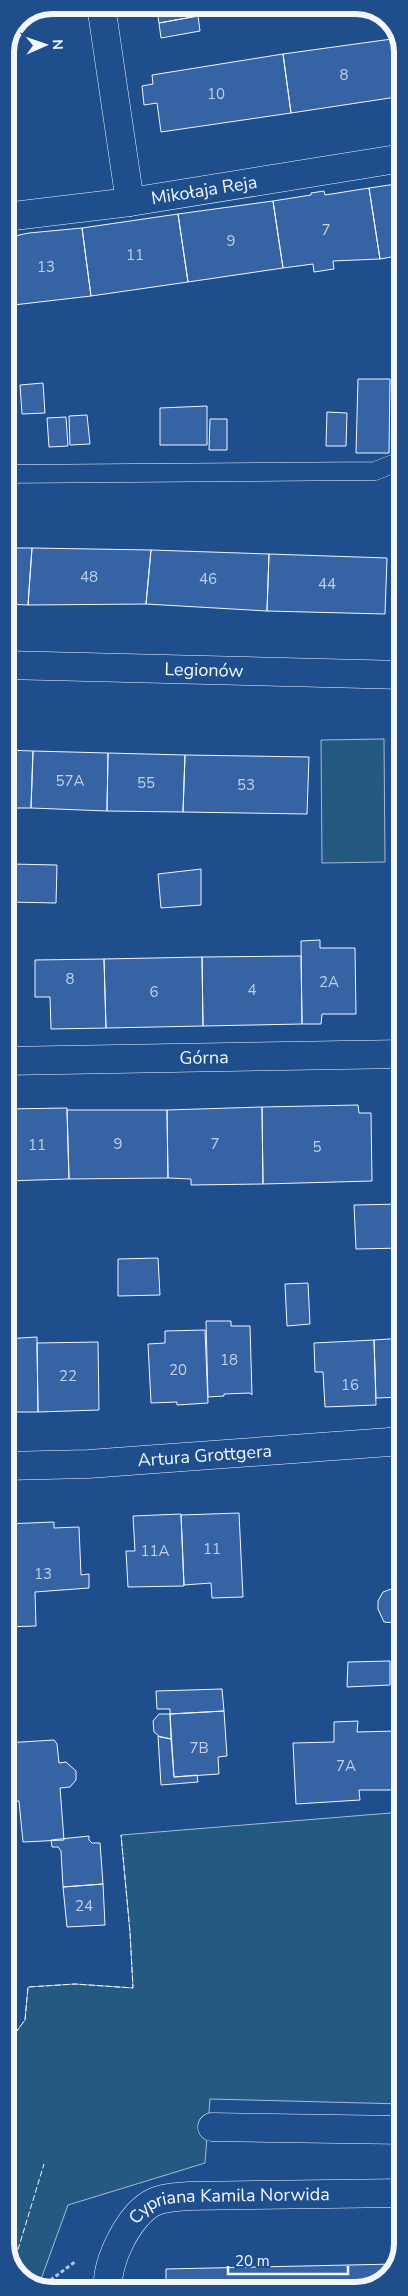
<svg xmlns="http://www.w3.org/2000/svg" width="408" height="2296" font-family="'Nunito Sans',sans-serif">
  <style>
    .green { fill: #245a82; stroke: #a8bbd7 }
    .building { fill: #3563a3; stroke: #f2f6ff }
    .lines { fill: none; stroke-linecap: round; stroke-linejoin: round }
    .lane-casing { stroke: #f2f6ff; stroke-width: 19 }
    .street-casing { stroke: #f2f6ff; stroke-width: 29 }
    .secondary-casing { stroke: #f2f6ff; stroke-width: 29 }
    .path { stroke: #b3c4dc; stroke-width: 3; stroke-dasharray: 4 2.5; stroke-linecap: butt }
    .lane { stroke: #1f4e8c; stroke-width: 18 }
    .street { stroke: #1f4e8c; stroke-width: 28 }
    .secondary { stroke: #1f4e8c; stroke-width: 28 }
    .fence { stroke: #f2f6ff; stroke-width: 1; stroke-dasharray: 6 2.5; stroke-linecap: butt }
    .labels { text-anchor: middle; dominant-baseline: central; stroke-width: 4; stroke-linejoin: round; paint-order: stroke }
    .number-label { font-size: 15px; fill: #c3d1e8 }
    .street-label { font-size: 18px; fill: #f2f6ff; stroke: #1f4e8c }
    .rim { fill: none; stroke: #f2f6ff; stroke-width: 6 }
  </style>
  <rect width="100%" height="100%" fill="#1f4e8c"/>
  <path class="green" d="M384,739l1,123 -63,1 -1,-123z
    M403,1812v292l-193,-5 -5,64 -137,42 -28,77 2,7 -23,-12 -14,-26v-204l20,-27 3,-33 47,-3 58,4 -3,-56 -9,-97z"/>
  <path class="building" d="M156,5h40l2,11 -39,7z
    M198,16l2,15 -39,7 -2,-15z
    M399,38l4,7v51l-112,17 -8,-59z
    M283,54l8,59 -130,19 -4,-29 -13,2 -2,-19 11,-2 -1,-9z
    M5,91l8,66 -8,1z
    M403,183v74l-1,-2 -22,4 -11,-71z
    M369,188l11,71 -47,2 1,8 -20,3 -1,-8 -30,4 -10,-67 38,-6v-2l13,-2 1,4z
    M273,201l10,67 -95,14 -10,-68z
    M178,214l10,68 -97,14 -9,-68z
    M82,228l9,68 -86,10v-68l24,-5z
    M358,379h32l-1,74h-33z
    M43,383l2,30 -23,1 -2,-29z
    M207,406v39h-47v-37z
    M327,412l20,1 -1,33h-20z
    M87,415l3,29 -20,1 -1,-29z
    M66,417l2,29 -19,1 -2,-29z
    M210,419h17v31h-18z
    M5,548h27l-4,57 -23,-1z
    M32,548l119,2 -5,54 -118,1z
    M151,550l118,4 -2,57 -121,-7z
    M269,554l118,4 -2,56 -118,-3z
    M5,750l28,1 -2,57h-26z
    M33,751l75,2 -1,58 -76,-3z
    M108,753l77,2 -2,57 -76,-1z
    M185,755l124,2 -2,57 -124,-2z
    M5,864h6l-2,38h-4z
    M11,864l46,1 -1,38 -47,-1z
    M201,869v36l-40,3 -3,-34z
    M320,940v8h35l1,66h-34l-1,10h-19l-1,-83z
    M301,956l1,68 -99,2 -1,-69z
    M202,957l1,69 -97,2 -2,-69z
    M104,959l2,69 -55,1 -1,-32h-15v-37z
    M358,1105l1,8h12l1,68 -109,3 -1,-77z
    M262,1107l1,77 -72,1v-6l-23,-1 -1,-68z
    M67,1108l2,71 -64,2v-72z
    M67,1110h100l1,68 -99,1z
    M403,1204v44l-47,1 -2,-44z
    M158,1258l2,37 -42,1v-37z
    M308,1283l2,41 -23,2 -2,-42z
    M206,1321h25v5h19l2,69 -2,-2 -26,1v2l-16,1z
    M205,1330l3,73 -31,2v-3l-26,1 -3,-59 17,-1v-12z
    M37,1337l1,75h-33v-73z
    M403,1338v59l-27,1 -2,-58z
    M374,1340l2,65 -51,2 -2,-35h-8l-1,-29z
    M98,1342l1,68 -61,2 -1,-69z
    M239,1513l4,84 -31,1 -1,-15 -27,2 -3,-70z
    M181,1514l3,72 -56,1 -2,-36h9l-2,-35z
    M54,1522v6l25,-1 2,48 8,-1v14l-54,4 1,34 -31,1v-103z
    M399,1545h4v33h-6l3,-2z
    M397,1578h6v51h-5v-6l-14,-1 -6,-13v-8l5,-9 14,-5z
    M390,1661v24l-43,2 1,-25z
    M222,1689l2,22 -54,3v-5h-13l-1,-18z
    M224,1711l3,45 -9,1 1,17 -45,3 -4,-63z
    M159,1714h11l1,25 -11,-2 -6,-5 -1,-11z
    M358,1721l-1,11 40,-1 1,59h-39l1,10 -64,4 -3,-61 41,-1v-20z
    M158,1736l13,3 3,38 23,-2 1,7 -37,3z
    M54,1740l3,4 2,19 7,-1 10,9v9l-6,7 -10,1 4,52 -41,2 -4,-41 -14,1v-59z
    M89,1836v4l3,3h8l3,41 -40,3 -2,-36 -3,-4h-6l-1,-7z
    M103,1884l2,41 -38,2 -4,-40z
    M395,2264l-4,11 -28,16h-197v-22z"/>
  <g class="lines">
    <g class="lane-casing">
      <path id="lane" d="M5,474l370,-3 28,-11"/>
    </g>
    <g class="street-casing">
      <g id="street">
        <path d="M101,5l29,197"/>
        <path id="s1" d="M5,217l125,-15 273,-44"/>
        <path id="s2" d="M5,1061l398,-7"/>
        <path id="s3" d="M5,1466l83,-2 315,-23"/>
        <path d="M212,2127l191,3"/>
        <path id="s4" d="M108,2291c-3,-28 21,-77 46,-89 10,-5 24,-5 35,-6l214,-3"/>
      </g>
    </g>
    <g class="secondary-casing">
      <g id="secondary">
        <path id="s5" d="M5,665l398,10"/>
      </g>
    </g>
    <path class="path" d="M40,2288l36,-27"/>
    <use href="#lane" class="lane"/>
    <use href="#street" class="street"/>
    <use href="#secondary" class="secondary"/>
    <path class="fence" d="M5,2047l20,-27 3,-33 47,-3 58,4 -3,-56 -9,-97
      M13,2266l31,-102"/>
  </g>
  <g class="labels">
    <g class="number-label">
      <text x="344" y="75">8</text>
      <text x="216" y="94">10</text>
      <text x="326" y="230">7</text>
      <text x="231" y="241">9</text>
      <text x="135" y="255">11</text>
      <text x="46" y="267">13</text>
      <text x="89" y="577">48</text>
      <text x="208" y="579">46</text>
      <text x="327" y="584">44</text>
      <text x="70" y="781">57A</text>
      <text x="146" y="783">55</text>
      <text x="246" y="785">53</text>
      <text x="70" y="979">8</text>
      <text x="329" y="982">2A</text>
      <text x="252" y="990">4</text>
      <text x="154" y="992">6</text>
      <text x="118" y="1144">9</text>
      <text x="215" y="1144">7</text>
      <text x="37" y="1145">11</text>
      <text x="317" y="1147">5</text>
      <text x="229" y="1360">18</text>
      <text x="178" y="1370">20</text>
      <text x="68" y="1376">22</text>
      <text x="350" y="1385">16</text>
      <text x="212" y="1549">11</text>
      <text x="155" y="1551">11A</text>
      <text x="43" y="1574">13</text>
      <text x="199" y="1748">7B</text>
      <text x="346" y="1766">7A</text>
      <text x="84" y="1906">24</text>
    </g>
    <g class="street-label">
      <text stroke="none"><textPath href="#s1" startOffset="201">Mikołaja Reja</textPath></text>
      <text stroke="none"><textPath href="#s5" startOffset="199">Legionów</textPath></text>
      <text stroke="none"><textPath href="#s2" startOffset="199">Górna</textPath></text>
      <text stroke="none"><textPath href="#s3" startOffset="200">Artura Grottgera</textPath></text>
      <text stroke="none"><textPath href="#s4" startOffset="178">Cypriana Kamila Norwida</textPath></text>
    </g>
  </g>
  <path d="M0 0H408V2296H0ZM52 14H356A38 38 0 0 1 394 52V2244A38 38 0 0 1 356 2282H52A38 38 0 0 1 14 2244V52A38 38 0 0 1 52 14Z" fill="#1f4e8c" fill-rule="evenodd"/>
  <path class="rim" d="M52 14H356A38 38 0 0 1 394 52V2244A38 38 0 0 1 356 2282H52A38 38 0 0 1 14 2244V52A38 38 0 0 1 52 14Z"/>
  <g transform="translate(45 45) rotate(88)" stroke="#1f4e8c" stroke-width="4" paint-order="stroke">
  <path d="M0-4L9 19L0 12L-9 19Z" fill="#f2f6ff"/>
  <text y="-8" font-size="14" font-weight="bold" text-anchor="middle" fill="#f2f6ff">N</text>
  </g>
  <path d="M228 2266v8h120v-8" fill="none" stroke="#f2f6ff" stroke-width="2.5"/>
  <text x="235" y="2266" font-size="15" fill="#f2f6ff" stroke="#1f4e8c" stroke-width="4" paint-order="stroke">20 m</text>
</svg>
